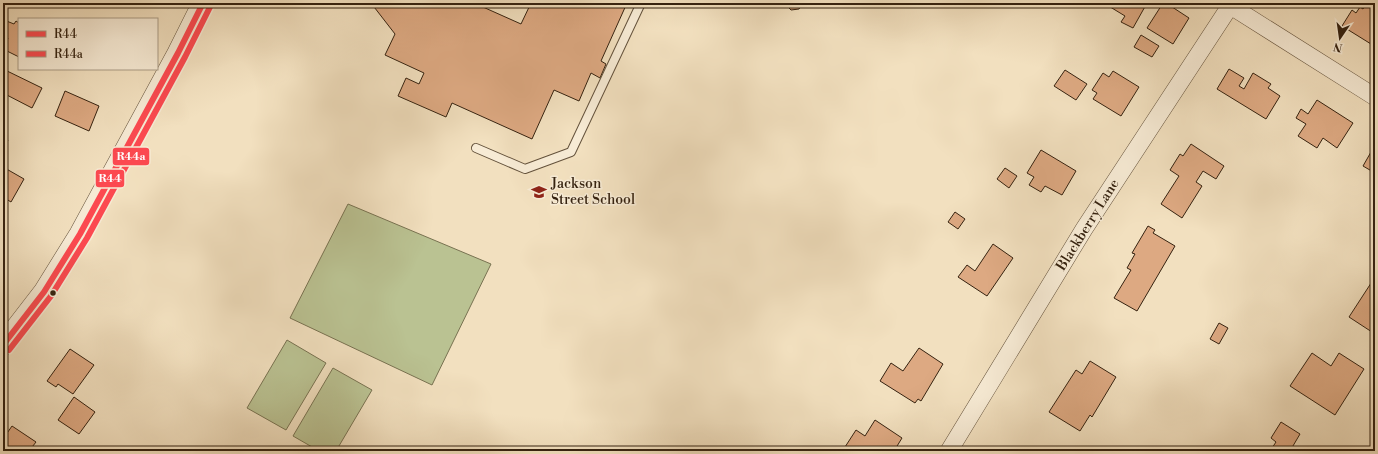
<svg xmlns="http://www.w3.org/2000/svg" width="1378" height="454" font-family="'Libre Bodoni',serif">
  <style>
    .green { fill: #bac292; stroke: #787251 }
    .building { fill: #dda982; stroke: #352210 }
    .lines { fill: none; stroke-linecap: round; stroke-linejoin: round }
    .service-casing { stroke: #64523c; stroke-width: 10 }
    .minor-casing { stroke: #64523c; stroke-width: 18 }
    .tertiary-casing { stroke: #64523c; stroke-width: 22 }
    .service { stroke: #f7ebd5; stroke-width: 8 }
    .minor { stroke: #f7ebd5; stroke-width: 17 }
    .tertiary { stroke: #f7ebd5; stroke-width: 21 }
    .bus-1-casing { stroke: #f7ebd5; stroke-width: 9 }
    .bus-2-casing { stroke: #f7ebd5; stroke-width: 9 }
    .bus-1 { stroke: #fc4950; stroke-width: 6 }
    .bus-2 { stroke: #fc4950; stroke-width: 6 }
    .bus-dot { fill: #352210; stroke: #f7ebd5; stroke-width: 1.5 }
    .labels { text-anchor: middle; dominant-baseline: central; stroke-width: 3; stroke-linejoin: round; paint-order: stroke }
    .poi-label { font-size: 14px; fill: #352210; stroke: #f7ebd5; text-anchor: start }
    .street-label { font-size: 14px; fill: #352210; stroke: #f7ebd5 }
    .line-badge { stroke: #f7ebd5; stroke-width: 1.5 }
    .badge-label { font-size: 11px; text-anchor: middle; font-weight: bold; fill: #fff }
  </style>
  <rect width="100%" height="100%" fill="#f2e0bf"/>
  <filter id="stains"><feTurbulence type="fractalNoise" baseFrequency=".005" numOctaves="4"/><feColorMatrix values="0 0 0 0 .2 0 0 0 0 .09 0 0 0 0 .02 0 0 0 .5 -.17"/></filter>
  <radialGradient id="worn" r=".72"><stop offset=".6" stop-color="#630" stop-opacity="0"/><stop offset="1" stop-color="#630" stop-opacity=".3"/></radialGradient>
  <path class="green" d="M348,204l143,60 -59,121 -142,-67z
    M287,340l39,23 -40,67 -39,-22z
    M333,368l39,22 -36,61h-17l-26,-15z"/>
  <path class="building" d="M371,3h103l47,21 10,-21h96l-26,58 5,3 -6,14 -9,-5 -12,28 -25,-11 -22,49 -80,-36 -6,14 -48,-21 8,-18 13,6 5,-11 -39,-18 10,-21z
    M784,3h19l-4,6 -8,1z
    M1108,3h39l-14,25 -12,-6 4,-6 -18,-11z
    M1163,3h3l23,15 -16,26 -26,-16z
    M1367,3h8v35l-4,6 -29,-18 10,-16 4,3 4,-6 3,2z
    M3,14l3,2 -2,4 10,4 2,-3 3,2v34l-16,-8 5,-11 -5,-2z
    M1141,35l18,11 -7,11 -18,-10z
    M3,69l39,19 -10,20 -29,-15z
    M1229,69l15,9 -5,8 5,3 9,-16 18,11 -3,4 12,8 -14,23 -49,-30z
    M1065,70l22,14 -11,16 -22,-14z
    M1113,71l26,16 -18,29 -28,-17 4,-6 -5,-3 11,-17 6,4z
    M65,91l34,15 -10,25 -34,-15z
    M1317,100l36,23 -16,25 -14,-10 -6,10 -19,-12 8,-12 -10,-6 5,-9 7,5z
    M3,137l5,3 -5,9z
    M1191,144l33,22 -8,13 -13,-8 -7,11 6,4 -20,32 -21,-14 18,-28 -9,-6 10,-16 3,2z
    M1375,145v28l-12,-7z
    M1041,150l35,21 -14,24 -17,-9 -4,6 -12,-7 5,-8 -7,-4z
    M3,167l21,12 -13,23 -8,-5z
    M1005,168l12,8 -8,12 -12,-9z
    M955,212l10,7 -7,10 -10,-7z
    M1148,226l7,4 -2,3 22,13 -38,65 -23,-13 17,-28 -4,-2 8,-14 -3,-1z
    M993,244l20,14 -26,38 -29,-19 9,-12 8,6z
    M1375,277v57l-26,-17z
    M1219,323l9,5 -9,16 -9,-5z
    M919,348l24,16 -22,37 -3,-2 -3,4 -35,-22 11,-18 12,8z
    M70,349l24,16 -21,29 -15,-10 -2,3 -9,-6z
    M1312,353l19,13 8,-13 25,16 -29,46 -45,-29z
    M1090,361l26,16 -24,40 -2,-2 -10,16 -31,-19 27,-42 6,4z
    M74,397l21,15 -16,22 -21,-14z
    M875,420l27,18 -8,13h-43l-6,-4 11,-17 9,6z
    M1281,422l19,12 -10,17h-20l6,-9 -5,-4z
    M12,426l24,16 -7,9h-26v-12z"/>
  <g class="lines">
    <g class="service-casing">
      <path id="service" d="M476,148l49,21 46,-17 70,-149"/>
    </g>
    <g class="minor-casing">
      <path id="minor" d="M1226,3l149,94
        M949,451l135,-222 148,-226"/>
    </g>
    <g class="tertiary-casing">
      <path id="tertiary" d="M3,345l41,-53 36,-58 98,-181 25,-50"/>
    </g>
    <use href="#service" class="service"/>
    <use href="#minor" class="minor"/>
    <use href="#tertiary" class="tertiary"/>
    <g class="bus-1-casing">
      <path id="bus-1" d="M3,345l41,-53 36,-58 98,-181 25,-50"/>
    </g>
    <g class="bus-2-casing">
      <path id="bus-2" d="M9,350l42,-54 36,-58 98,-181 25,-50"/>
    </g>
    <use href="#bus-1" class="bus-1"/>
    <use href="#bus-2" class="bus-2"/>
  </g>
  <defs>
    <g id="school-bare" transform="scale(1.2)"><path d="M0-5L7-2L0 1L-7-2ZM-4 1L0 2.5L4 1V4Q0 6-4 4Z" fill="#8f2418" stroke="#f7ebd5" stroke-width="2.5" paint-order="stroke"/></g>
  </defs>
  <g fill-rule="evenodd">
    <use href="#school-bare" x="539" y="192"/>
  </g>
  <circle class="bus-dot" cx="53" cy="293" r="3.5"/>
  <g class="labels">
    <g class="poi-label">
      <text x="551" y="184">Jackson<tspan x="551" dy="16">Street School</tspan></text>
    </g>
    <g class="street-label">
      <text transform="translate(1088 225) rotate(-58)">Blackberry Lane</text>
    </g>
  </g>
  <g class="line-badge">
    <rect x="112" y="147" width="38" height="19" rx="4" fill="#fc4950"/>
    <rect x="95" y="169" width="30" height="19" rx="4" fill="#fc4950"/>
  </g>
  <g class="badge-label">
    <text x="131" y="160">R44a</text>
    <text x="110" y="182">R44</text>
  </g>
  <rect width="1378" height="454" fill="none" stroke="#f2e0bf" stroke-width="16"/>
  <rect x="4" y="4" width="1370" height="446" fill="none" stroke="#352210" stroke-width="2"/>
  <rect x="8" y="8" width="1362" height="438" fill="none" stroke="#352210"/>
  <rect x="18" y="18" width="140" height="52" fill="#f7ebd5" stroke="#a99b86"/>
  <rect x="26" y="31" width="20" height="6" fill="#fc4950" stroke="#a99b86"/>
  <text x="54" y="38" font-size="12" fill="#352210">R44</text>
  <rect x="26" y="51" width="20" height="6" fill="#fc4950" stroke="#a99b86"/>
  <text x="54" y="58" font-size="12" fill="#352210">R44a</text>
  <g transform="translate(1340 38) rotate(193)" stroke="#f7ebd5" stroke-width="3" paint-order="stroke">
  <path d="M0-3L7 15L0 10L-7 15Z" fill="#352210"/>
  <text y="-6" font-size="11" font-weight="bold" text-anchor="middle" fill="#352210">N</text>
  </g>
  <rect width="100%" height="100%" filter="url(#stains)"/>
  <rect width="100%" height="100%" fill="url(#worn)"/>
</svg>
